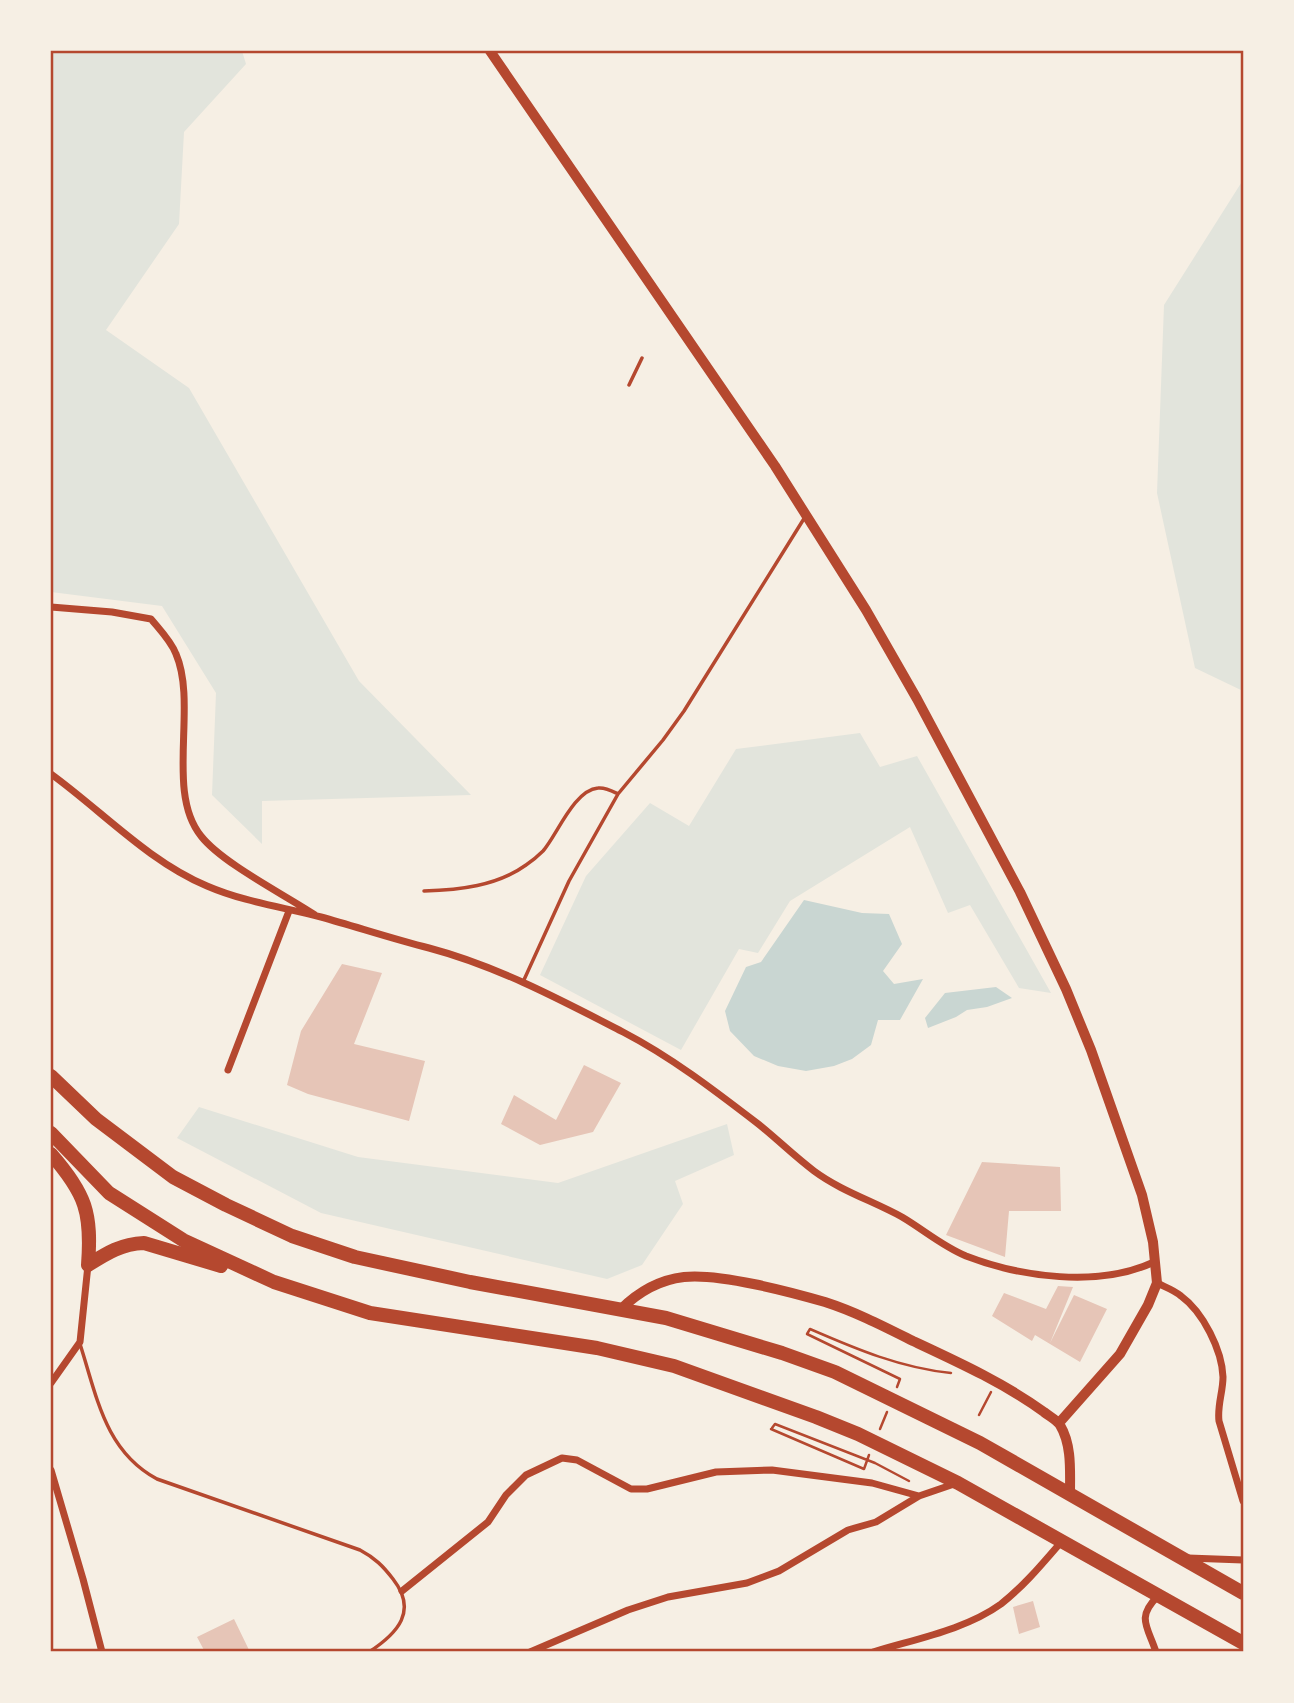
<svg xmlns="http://www.w3.org/2000/svg" width="1294" height="1703" font-family="'Libre Baskerville',serif">
  <style>
    .green { fill: #e2e4dc }
    .water { fill: #c9d6d2 }
    .building { fill: #e6c5b7 }
    .lines { fill: none; stroke-linecap: round; stroke-linejoin: round }
    .path { stroke: #b5482f; stroke-width: 2.5 }
    .service { stroke: #b5482f; stroke-width: 3.5 }
    .minor { stroke: #b5482f; stroke-width: 7 }
    .tertiary { stroke: #b5482f; stroke-width: 10 }
    .motorway { stroke: #b5482f; stroke-width: 14 }
    .neatline { fill: none; stroke: #b5482f; stroke-width: 2.5 }
  </style>
  <rect width="100%" height="100%" fill="#f6efe4"/>
  <path class="green" d="M51,51h191l4,13 -62,68 -5,92 -73,106 83,58 170,293 112,114 -209,6v43l-50,-49 4,-102 -54,-87 -111,-14z
    M1243,180v511l-48,-23 -38,-175 7,-188z
    M860,733l20,34 37,-11 134,237 -32,-5 -49,-83 -22,8 -38,-86 -120,74 -32,52 -19,-4 -58,101 -141,-75 46,-99 64,-73 39,23 47,-77z
    M199,1107l159,50 200,26 169,-59 7,31 -59,26 8,23 -41,61 -35,14 -286,-66 -144,-75z"/>
  <path class="water" d="M804,900l58,13 27,1 13,30 -19,27 11,13 29,-5 -23,41h-22l-7,25 -19,14 -18,7 -28,5 -28,-5 -24,-10 -24,-25 -5,-20 21,-44 15,-5z
    M996,987l16,11 -25,9 -20,3 -11,7 -28,11 -3,-10 20,-25z"/>
  <path class="building" d="M342,964l40,9 -28,71 71,17 -16,60 -101,-27 -21,-9 14,-54z
    M584,1065l37,18 -28,49 -53,13 -39,-21 13,-29 42,25z
    M982,1162l78,5 1,44h-52l-4,46 -59,-22z
    M1058,1286l15,1 -23,56 24,-48 33,14 -27,53 -45,-27 -3,6 -40,-25 12,-23 42,16z
    M1033,1601l7,26 -21,7 -6,-27z
    M234,1619l16,33h-45l-8,-15z"/>
  <g class="lines">
    <path class="path" d="M807,1334l93,45 -3,8
      M807,1334l3,-5c46,20 91,39 141,44
      M979,1415l12,-23
      M772,1428l3,-4 100,39 34,18
      M771,1429l93,40 5,-14
      M880,1429l7,-17"/>
    <path class="service" d="M629,385l13,-27
      M424,891c35,-1 73,-5 102,-26 6,-4 12,-9 17,-14 14,-16 31,-61 55,-63 7,-1 14,3 20,6
      M523,982l46,-101 49,-87 45,-54 21,-29 121,-194
      M80,1344c17,53 25,107 77,135l203,71c15,8 23,16 33,29 25,32 5,54 -24,73"/>
    <path class="minor" d="M51,607l61,5 39,7c9,11 20,22 25,35 22,51 -11,138 25,182 21,27 84,59 114,79
      M51,774c51,37 97,87 156,112 37,16 76,21 114,31 36,10 72,22 108,31 68,18 132,52 194,84 48,25 91,58 134,91 19,15 37,33 57,48 27,20 59,30 88,46 22,13 40,29 64,39 54,21 133,32 188,6
      M228,1070l61,-159
      M1157,1283c8,4 17,7 24,13 22,16 41,54 42,81 0,15 -6,29 -4,44l24,80
      M51,1383l29,-41 8,-77
      M51,1470l32,109 19,73
      M1188,1558l55,2
      M402,1591l86,-69 18,-27 20,-20 36,-17 15,2 54,29h16l69,-17 56,-2 100,13 47,13
      M530,1652l98,-42 40,-13 79,-14 32,-12 69,-41 28,-8 43,-26 38,-13
      M873,1652c42,-13 92,-22 128,-48 23,-18 42,-41 61,-63
      M1156,1652c-8,-25 -20,-34 1,-55"/>
    <path class="tertiary" d="M490,51l285,415 91,144 51,89 103,193 46,97 25,61 51,145 11,47 4,41 -9,22 -28,49 -61,69
      M620,1310c18,-18 38,-30 64,-33 35,-4 107,15 141,25 31,10 60,25 88,39 45,21 91,42 131,71 5,4 13,8 16,13 12,20 10,46 10,68"/>
    <path class="motorway" d="M51,1076l45,43 77,58 53,28 66,31 63,21 115,25 196,36 116,35 53,19 145,71 263,150
      M51,1133l58,60 74,47 91,42 96,31 227,35 77,18 142,51 42,17 100,49 285,160
      M51,1154c35,40 41,59 37,111
      M88,1265c19,-12 33,-21 56,-22l77,23"/>
  </g>
  <rect width="1294" height="1703" fill="none" stroke="#f6efe4" stroke-width="105"/>
  <rect x="52" y="52" width="1190" height="1598" class="neatline"/>
</svg>
